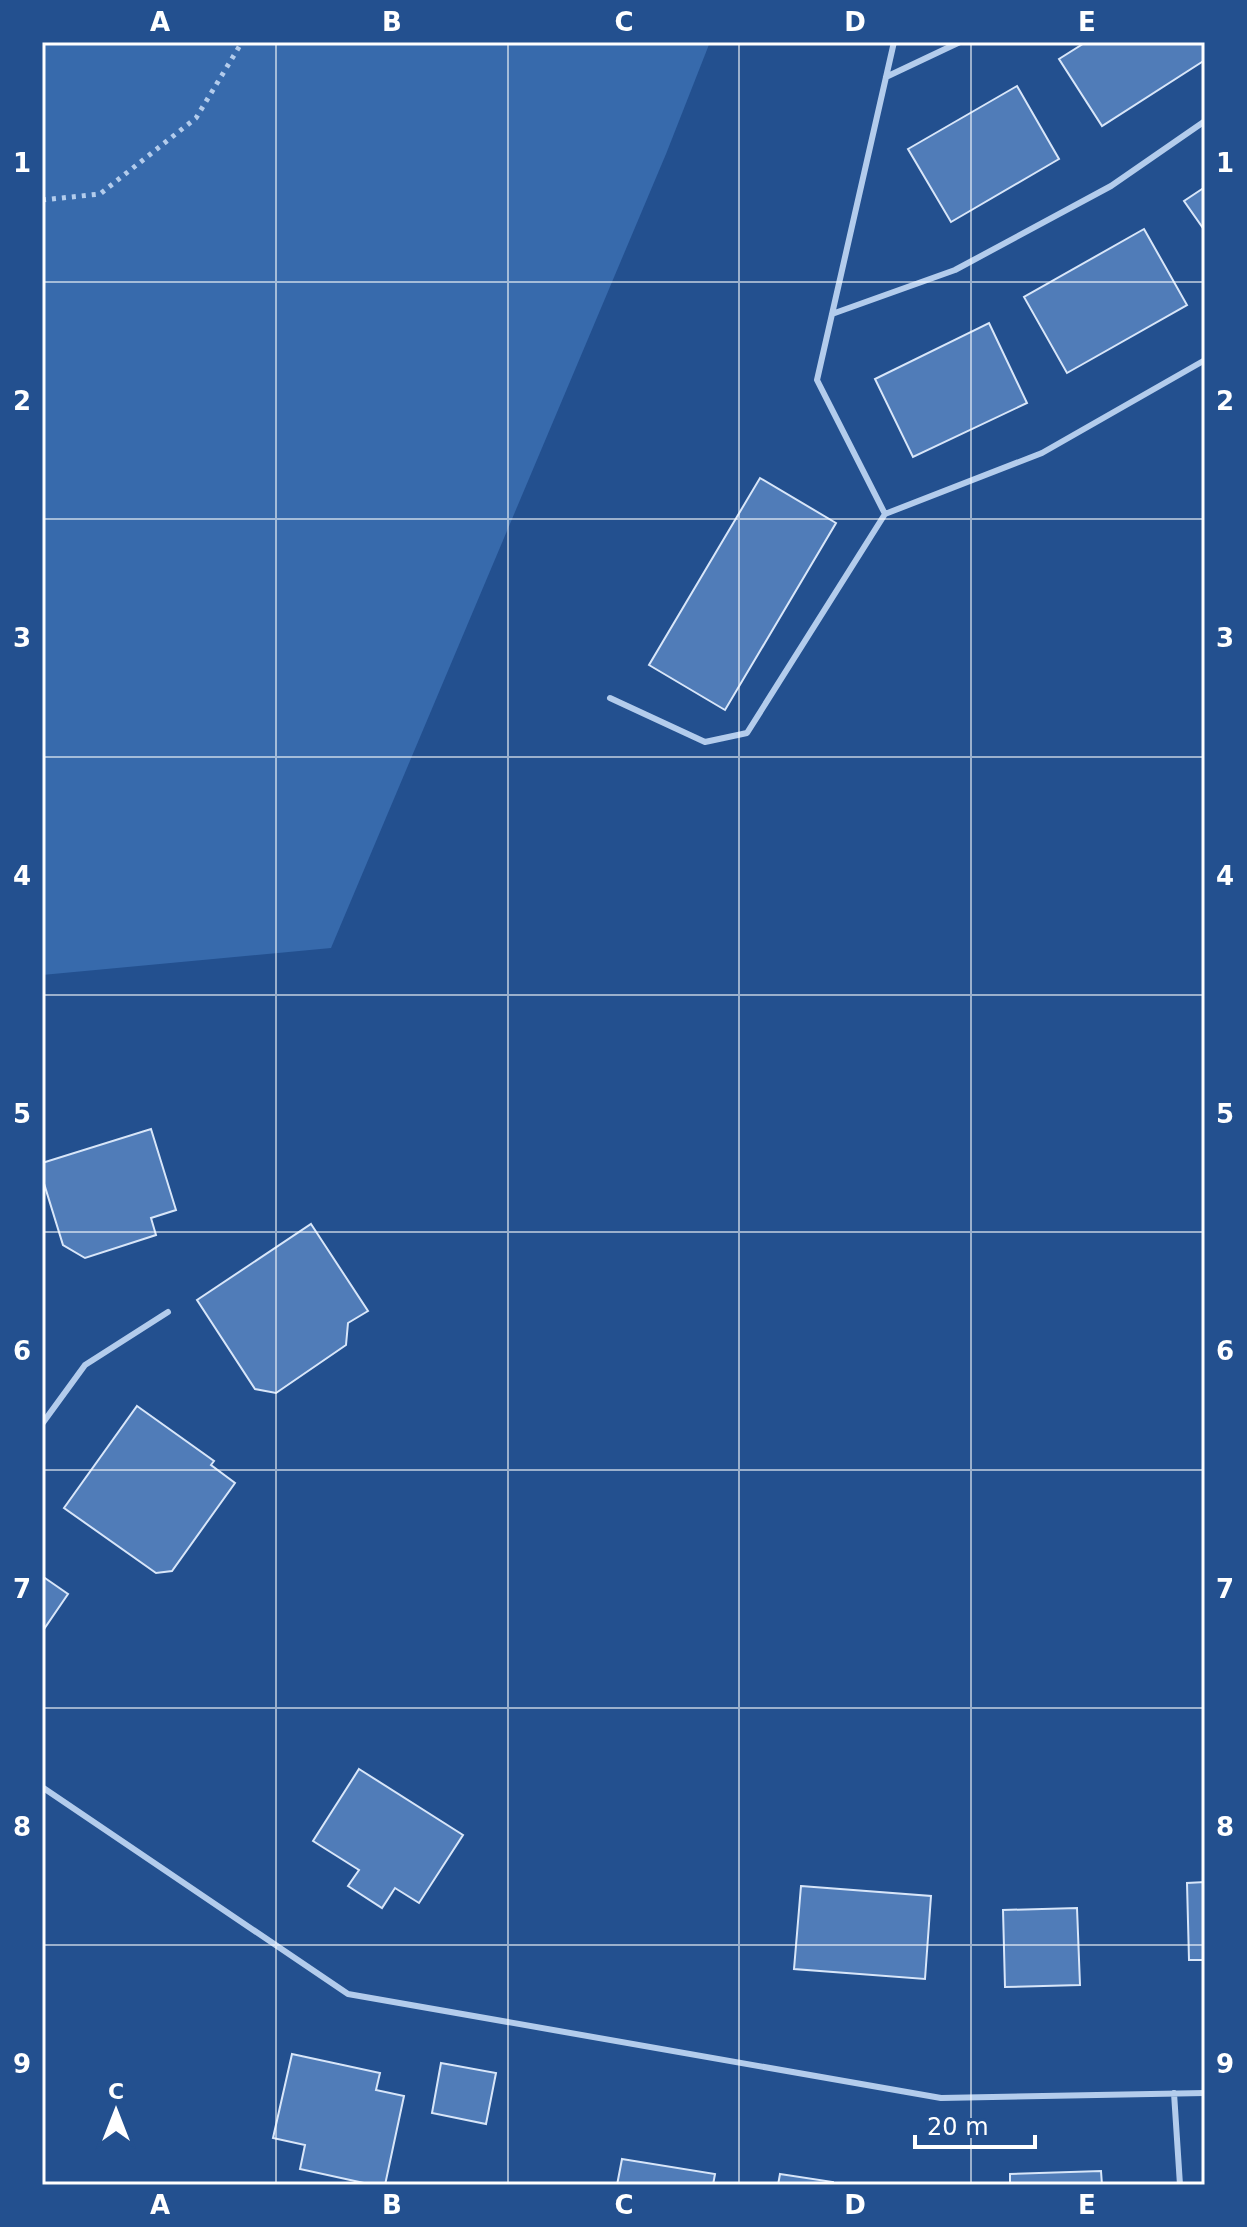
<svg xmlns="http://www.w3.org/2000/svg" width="1247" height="2227" font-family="'DejaVu Sans',sans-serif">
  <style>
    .green { fill: #376aac }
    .building { fill: #507cb8; stroke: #d8e6f9; stroke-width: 2 }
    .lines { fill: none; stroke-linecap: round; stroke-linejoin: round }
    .path { stroke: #b3ccec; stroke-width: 5; stroke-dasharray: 4 6; stroke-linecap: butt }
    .lane { stroke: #b3ccec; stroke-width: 6 }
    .grid { fill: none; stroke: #fff; stroke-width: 2; stroke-opacity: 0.55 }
    .neatline { fill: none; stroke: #fff; stroke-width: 3 }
    .grid-label { font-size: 26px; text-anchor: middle; font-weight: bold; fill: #fff }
  </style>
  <rect width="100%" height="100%" fill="#23508f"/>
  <path class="green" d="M42,42h668l-44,112 -335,794 -289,27z"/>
  <path class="building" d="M1086,42h119v18l-103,66 -43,-67z
    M1017,86l42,73 -108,63 -43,-73z
    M1205,187v44l-21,-30z
    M1144,229l43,76 -120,68 -43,-76z
    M989,323l38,80 -114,54 -38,-78z
    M760,478l76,45 -111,187 -76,-45z
    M151,1129l25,81 -25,8 5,17 -71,23 -22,-13 -21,-68v-14z
    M311,1224l57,87 -20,12 -2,22 -70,48 -21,-4 -58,-89z
    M137,1406l77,55 -3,4 24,18 -63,88 -16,2 -92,-65z
    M42,1576l26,18 -26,38z
    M359,1769l104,66 -44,68 -24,-15 -13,20 -34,-22 11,-16 -46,-29z
    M1205,1882v78h-16l-2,-77z
    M801,1886l130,10 -6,83 -131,-10z
    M1077,1908l3,77 -75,2 -2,-77z
    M292,2054l88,19 -4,17 28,6 -19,89h-12l-73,-16 5,-24 -32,-7z
    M441,2063l55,10 -10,51 -54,-11z
    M622,2159l93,15 -2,11h-96z
    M1101,2171l1,14h-92v-11z
    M780,2174l53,8v3h-55z"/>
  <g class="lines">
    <path class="path" d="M42,200l58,-6 96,-76 46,-76"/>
    <path class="lane" d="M886,77l74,-35
      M832,314l123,-44 156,-84 94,-65
      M885,514l157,-61 163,-93
      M610,698l95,44 42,-9 138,-219 -68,-134 77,-338
      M42,1424l43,-59 83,-53
      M42,1787l306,207 593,104 264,-5
      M1174,2093l6,92"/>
  </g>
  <path class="grid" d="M276,42v2143M508,42v2143M739,42v2143M971,42v2143M42,282h1163M42,519h1163M42,757h1163M42,995h1163M42,1232h1163M42,1470h1163M42,1708h1163M42,1945h1163"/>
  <rect width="1247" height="2227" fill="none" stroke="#23508f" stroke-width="88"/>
  <g transform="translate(116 2111)" stroke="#23508f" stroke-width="6" paint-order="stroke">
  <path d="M0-6L14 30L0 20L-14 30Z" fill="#ffffff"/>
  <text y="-12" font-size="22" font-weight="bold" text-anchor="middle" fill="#ffffff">С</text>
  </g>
  <path d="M915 2135v12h120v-12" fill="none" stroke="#ffffff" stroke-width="4"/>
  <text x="927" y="2135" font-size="24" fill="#ffffff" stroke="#23508f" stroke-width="6" paint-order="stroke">20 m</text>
  <rect x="44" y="44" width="1159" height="2139" class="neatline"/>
  <g class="grid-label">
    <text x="160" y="31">A</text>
    <text x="392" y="31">B</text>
    <text x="624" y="31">C</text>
    <text x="855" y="31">D</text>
    <text x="1087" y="31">E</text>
    <text x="22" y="172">1</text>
    <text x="1225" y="172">1</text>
    <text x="22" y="410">2</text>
    <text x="1225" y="410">2</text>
    <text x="22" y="647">3</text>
    <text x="1225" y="647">3</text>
    <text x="22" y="885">4</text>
    <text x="1225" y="885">4</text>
    <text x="22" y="1123">5</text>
    <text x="1225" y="1123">5</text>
    <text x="22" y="1360">6</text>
    <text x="1225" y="1360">6</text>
    <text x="22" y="1598">7</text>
    <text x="1225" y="1598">7</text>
    <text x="22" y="1836">8</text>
    <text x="1225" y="1836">8</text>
    <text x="22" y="2073">9</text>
    <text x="1225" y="2073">9</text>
    <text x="160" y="2214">A</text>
    <text x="392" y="2214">B</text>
    <text x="624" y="2214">C</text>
    <text x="855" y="2214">D</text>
    <text x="1087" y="2214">E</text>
  </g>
</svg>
